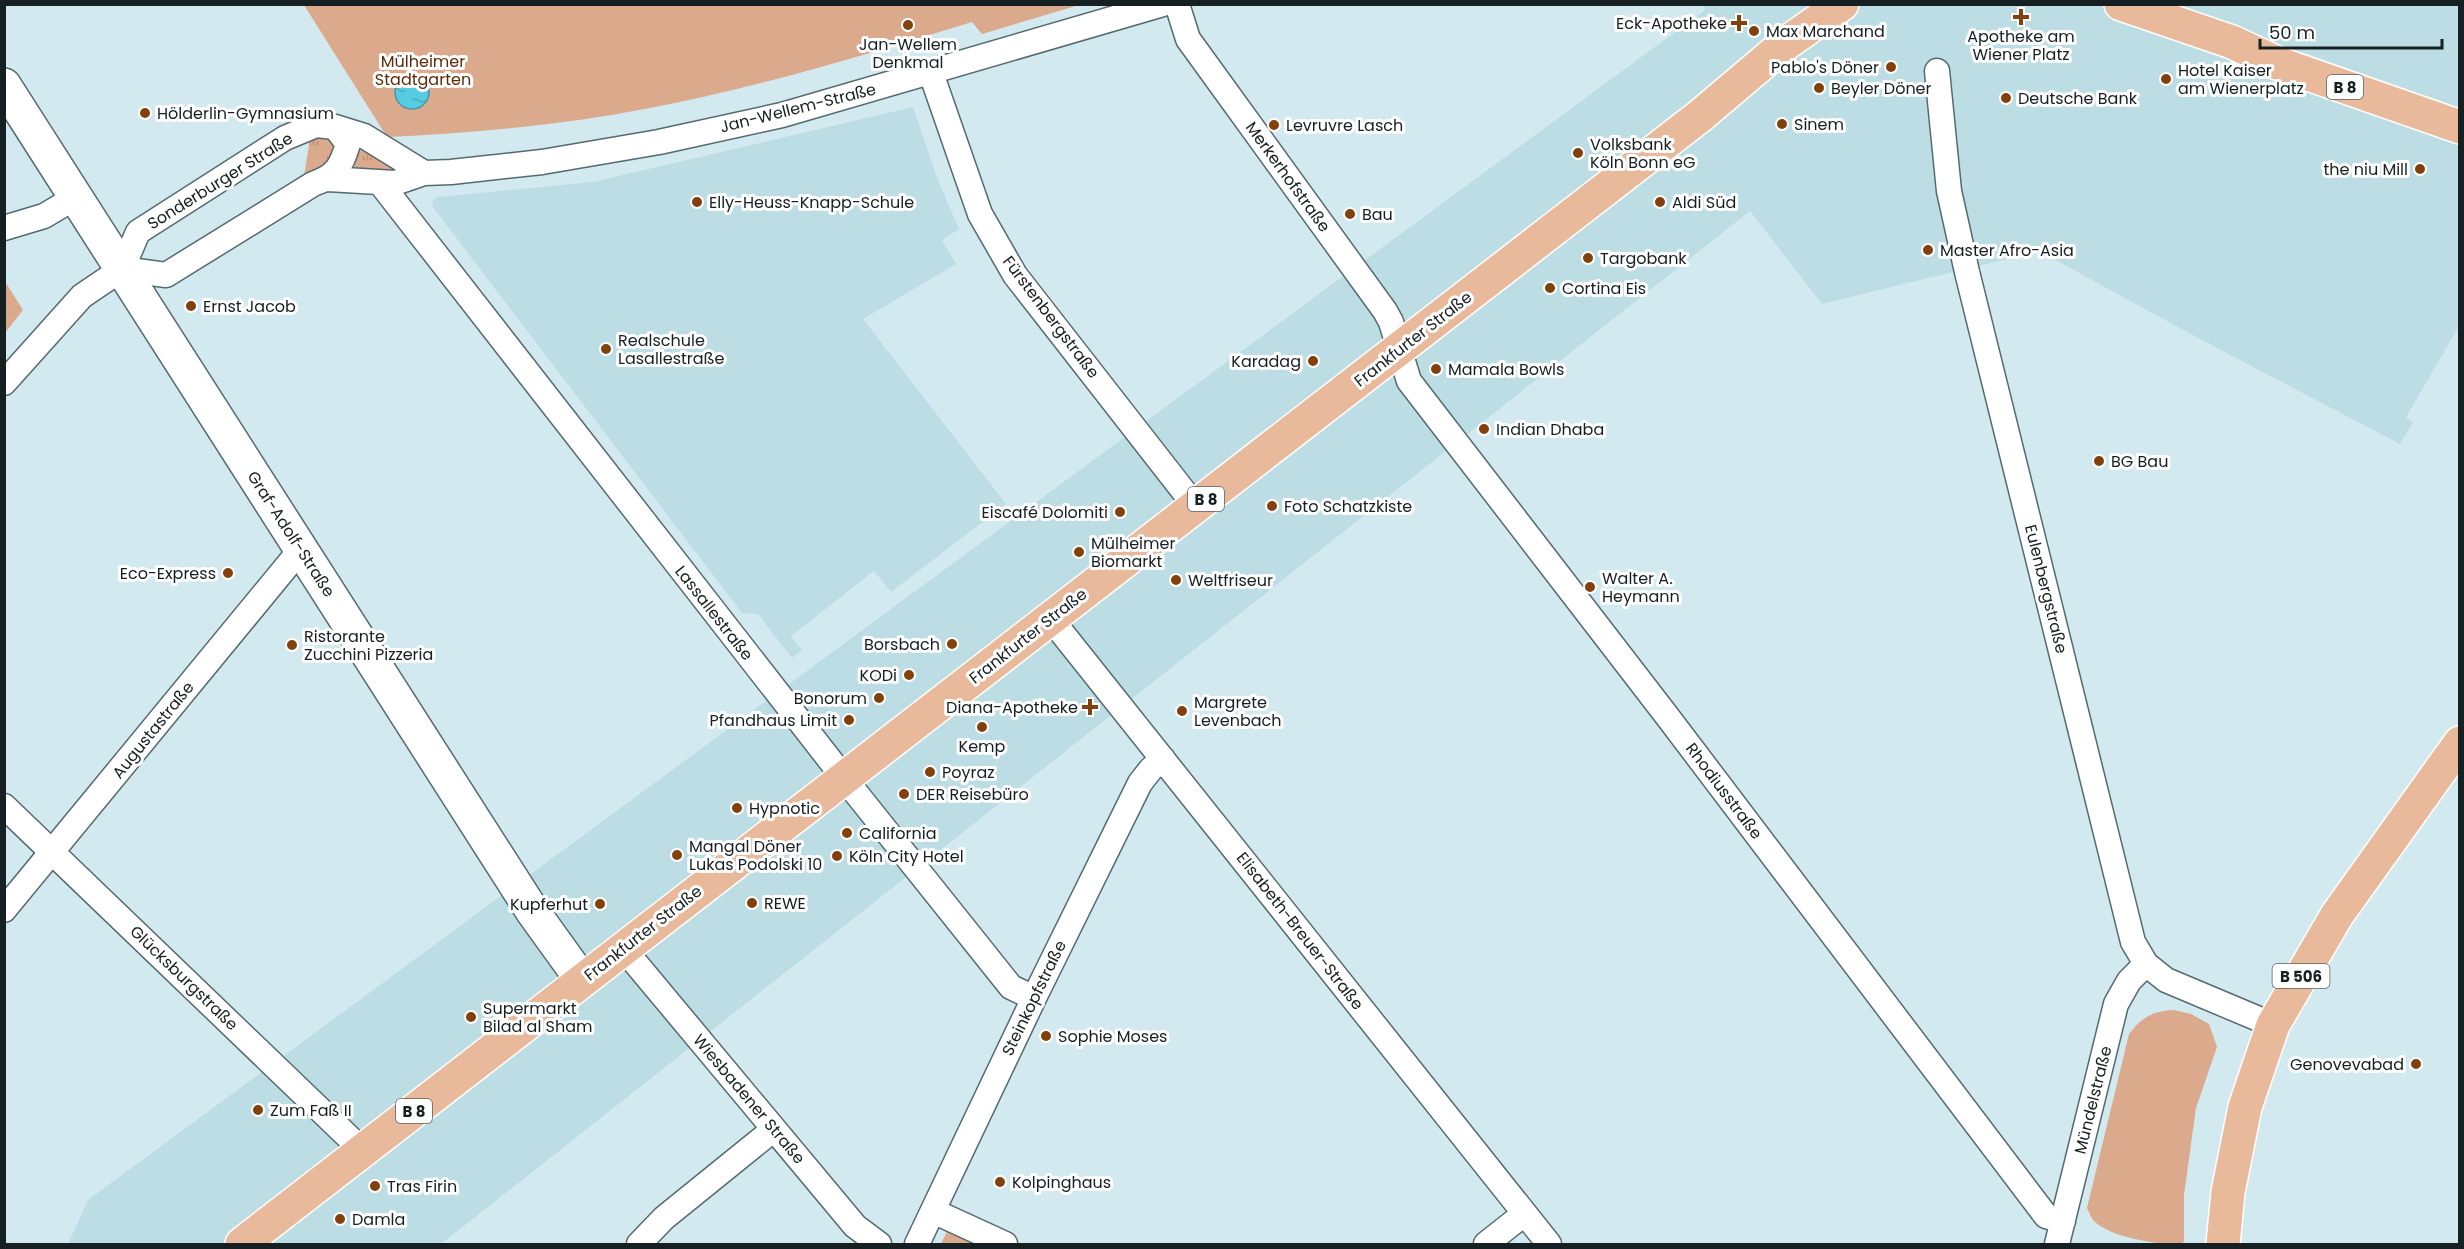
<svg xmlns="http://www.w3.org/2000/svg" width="2464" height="1249" font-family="Poppins,sans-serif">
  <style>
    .built { fill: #bddde4 }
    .grass { fill: url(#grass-tufts) }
    .park { fill: #dbaa8c }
    .water { fill: url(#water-ripples); stroke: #4497a8; stroke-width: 1.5 }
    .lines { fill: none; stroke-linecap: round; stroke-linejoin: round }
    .street-casing { stroke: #556a6e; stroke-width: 27 }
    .secondary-casing { stroke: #556a6e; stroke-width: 36 }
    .primary-casing { stroke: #fff; stroke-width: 36 }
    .street { stroke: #fff; stroke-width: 24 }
    .secondary { stroke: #fff; stroke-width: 33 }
    .primary { stroke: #e8ba9b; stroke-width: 33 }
    .poi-dot { fill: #82410c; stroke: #fff; stroke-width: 2 }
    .labels { text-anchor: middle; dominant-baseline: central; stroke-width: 6; stroke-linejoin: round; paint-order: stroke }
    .shield { fill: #fff; stroke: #5c6264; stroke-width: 1.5 }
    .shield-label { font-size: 15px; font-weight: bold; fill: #161f21 }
    .poi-label { font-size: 16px; fill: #161f21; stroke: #fff; text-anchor: start }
    .park-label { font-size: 16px; fill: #5b2c07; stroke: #fff }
    .street-label { font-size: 16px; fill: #161f21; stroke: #fff }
  </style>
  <defs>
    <pattern id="grass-tufts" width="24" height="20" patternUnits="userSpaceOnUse" patternTransform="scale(1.5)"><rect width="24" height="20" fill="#dbaa8c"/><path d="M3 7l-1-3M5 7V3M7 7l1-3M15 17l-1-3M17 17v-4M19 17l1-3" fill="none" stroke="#bb9278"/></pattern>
    <pattern id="water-ripples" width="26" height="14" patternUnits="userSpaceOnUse" patternTransform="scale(1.5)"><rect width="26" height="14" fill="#57cbe2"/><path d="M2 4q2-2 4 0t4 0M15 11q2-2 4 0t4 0" fill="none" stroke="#4baec2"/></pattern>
  </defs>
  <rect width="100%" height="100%" fill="#d2e9ef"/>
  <path class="built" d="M1702,5h757v321l-53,91 7,5 -13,22 -202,-106 -159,-87 -217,53 -72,-93 -1309,1033h-373l20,-44 8,-6 1609,-1184z
    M913,107l24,71 22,51 -17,11 14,24 -93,55 143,185 -115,88 -17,-21 -83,65 11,14 -10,8 -34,-44 -16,-1 -310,-407 1,-6 5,-3 155,-15z"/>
  <path class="grass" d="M323,135l8,2 4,7 -2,14 -29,18 6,-37z
    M366,148l42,24 -52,-3c-5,-10 -1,-17 10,-21z"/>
  <path class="park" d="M304,5h775l-97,29 -10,-12c-106,33 -213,65 -322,86 -87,17 -175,25 -263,29z
    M4,280l19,30 -18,23h-1z
    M2174,1010l17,4 18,10 8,23 -21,61 -12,87v46l-2,3c-23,1 -71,-6 -88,-23 -3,-3 -5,-9 -7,-13l42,-174c13,-17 24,-23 45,-24z
    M950,1225l38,19h-47z"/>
  <path class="water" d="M395 92a17 17 0 1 1 34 0a17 17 0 1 1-34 0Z"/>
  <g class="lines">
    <g class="street-casing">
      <path id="street" d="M1177,4l11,35 197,272 6,11 18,59 258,335 379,500 17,5
        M1937,71l12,120 18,81 166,670 13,22 20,16 107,45
        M931,73l49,141 35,61 181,232
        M328,179l67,4 29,-10 27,-1 91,-10 117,-20 123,-27 381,-111
        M381,184l463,594 167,209 23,11
        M4,228l40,-12 32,-19
        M122,269l44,6 147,-91c23,-8 28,-17 35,-40l-13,-17
        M4,383l78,-87 40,-27 16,-37 147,-94 31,-13 19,2 29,9 60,37
        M1051,619l498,625
        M4,806l359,345
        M4,910l297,-361
        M623,948l232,278 24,18
        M933,1211l72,33
        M639,1244l25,-26 110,-89
        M917,1244l117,-246 106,-215 11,-14 12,-10
        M1486,1244l38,-30
        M2057,1244l59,-240 13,-23 17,-17"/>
    </g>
    <g class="secondary-casing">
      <path id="secondary" d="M4,85l529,827 49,68"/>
    </g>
    <g class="primary-casing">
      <path id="primary" d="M2121,4l111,38 45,21 183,64
        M242,1244l1458,-1128 85,-72 57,-40
        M2223,1244l5,-52 17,-85 28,-82 64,-110 123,-172"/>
    </g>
    <use href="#street" class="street"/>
    <use href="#secondary" class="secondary"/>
    <use href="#primary" class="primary"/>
  </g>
  <g class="poi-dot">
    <path d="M2018 8h6v6h6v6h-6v6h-6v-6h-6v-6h6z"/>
    <path d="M1736 14h6v6h6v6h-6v6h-6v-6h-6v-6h6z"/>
    <circle cx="908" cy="25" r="6"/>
    <circle cx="1754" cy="31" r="6"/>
    <circle cx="1891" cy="67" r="6"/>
    <circle cx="2166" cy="79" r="6"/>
    <circle cx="1819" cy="88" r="6"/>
    <circle cx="2006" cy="98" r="6"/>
    <circle cx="145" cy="113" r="6"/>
    <circle cx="1782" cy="124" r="6"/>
    <circle cx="1274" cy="125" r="6"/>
    <circle cx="1578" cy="153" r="6"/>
    <circle cx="2420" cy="169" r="6"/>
    <circle cx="697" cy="202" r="6"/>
    <circle cx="1660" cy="202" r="6"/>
    <circle cx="1350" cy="214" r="6"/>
    <circle cx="1928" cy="250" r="6"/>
    <circle cx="1588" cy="258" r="6"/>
    <circle cx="1550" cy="288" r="6"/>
    <circle cx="191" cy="306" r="6"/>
    <circle cx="606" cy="349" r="6"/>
    <circle cx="1313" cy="361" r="6"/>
    <circle cx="1436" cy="369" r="6"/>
    <circle cx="1484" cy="429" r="6"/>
    <circle cx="2099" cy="461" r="6"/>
    <circle cx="1272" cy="506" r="6"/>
    <circle cx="1120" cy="512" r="6"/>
    <circle cx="1079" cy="552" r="6"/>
    <circle cx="228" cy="573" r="6"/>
    <circle cx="1176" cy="580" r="6"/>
    <circle cx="1590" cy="587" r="6"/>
    <circle cx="952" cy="644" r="6"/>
    <circle cx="292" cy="645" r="6"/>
    <circle cx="909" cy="675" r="6"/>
    <circle cx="879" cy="698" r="6"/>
    <path d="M1087 698h6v6h6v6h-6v6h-6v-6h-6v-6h6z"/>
    <circle cx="1182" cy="711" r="6"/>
    <circle cx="849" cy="720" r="6"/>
    <circle cx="982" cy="727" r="6"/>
    <circle cx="930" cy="772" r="6"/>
    <circle cx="904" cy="794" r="6"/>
    <circle cx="737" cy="808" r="6"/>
    <circle cx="847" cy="833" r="6"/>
    <circle cx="677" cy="855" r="6"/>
    <circle cx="837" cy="856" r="6"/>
    <circle cx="752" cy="903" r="6"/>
    <circle cx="600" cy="904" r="6"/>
    <circle cx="471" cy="1017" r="6"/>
    <circle cx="1046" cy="1036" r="6"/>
    <circle cx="2416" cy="1064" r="6"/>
    <circle cx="258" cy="1110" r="6"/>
    <circle cx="1000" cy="1182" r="6"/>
    <circle cx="375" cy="1186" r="6"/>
    <circle cx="340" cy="1219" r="6"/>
  </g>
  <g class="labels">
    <g class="shield">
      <rect x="2327" y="75" width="36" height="24" rx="4.5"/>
      <rect x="1188" y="487" width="36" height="24" rx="4.5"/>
      <rect x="2272.5" y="964" width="57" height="24" rx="4.5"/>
      <rect x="396" y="1099" width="36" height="24" rx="4.5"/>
    </g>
    <g class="shield-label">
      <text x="2345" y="87">B 8</text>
      <text x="1206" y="499">B 8</text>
      <text x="2301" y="976">B 506</text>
      <text x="414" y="1111">B 8</text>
    </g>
    <g class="poi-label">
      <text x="1727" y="23" text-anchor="end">Eck-Apotheke</text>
      <text x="1766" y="31">Max Marchand</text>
      <text x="2021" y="36" text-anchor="middle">Apotheke am<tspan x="2021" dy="18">Wiener Platz</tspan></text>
      <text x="908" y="44" text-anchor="middle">Jan-Wellem<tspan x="908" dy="18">Denkmal</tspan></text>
      <text x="1879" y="67" text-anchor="end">Pablo's Döner</text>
      <text x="2178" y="70">Hotel Kaiser<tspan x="2178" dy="18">am Wienerplatz</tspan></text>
      <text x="1831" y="88">Beyler Döner</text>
      <text x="2018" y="98">Deutsche Bank</text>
      <text x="157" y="113">Hölderlin-Gymnasium</text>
      <text x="1794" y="124">Sinem</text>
      <text x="1286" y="125">Levruvre Lasch</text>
      <text x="1590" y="144">Volksbank<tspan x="1590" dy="18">Köln Bonn eG</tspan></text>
      <text x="2408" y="169" text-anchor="end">the niu Mill</text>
      <text x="709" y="202">Elly-Heuss-Knapp-Schule</text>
      <text x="1672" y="202">Aldi Süd</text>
      <text x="1362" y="214">Bau</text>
      <text x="1940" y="250">Master Afro-Asia</text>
      <text x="1600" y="258">Targobank</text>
      <text x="1562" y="288">Cortina Eis</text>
      <text x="203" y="306">Ernst Jacob</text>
      <text x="618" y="340">Realschule<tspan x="618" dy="18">Lasallestraße</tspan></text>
      <text x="1301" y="361" text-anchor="end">Karadag</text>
      <text x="1448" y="369">Mamala Bowls</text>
      <text x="1496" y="429">Indian Dhaba</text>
      <text x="2111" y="461">BG Bau</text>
      <text x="1284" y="506">Foto Schatzkiste</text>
      <text x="1108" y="512" text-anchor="end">Eiscafé Dolomiti</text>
      <text x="1091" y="543">Mülheimer<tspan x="1091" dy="18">Biomarkt</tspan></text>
      <text x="216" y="573" text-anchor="end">Eco-Express</text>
      <text x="1602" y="578">Walter A.<tspan x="1602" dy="18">Heymann</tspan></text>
      <text x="1188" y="580">Weltfriseur</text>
      <text x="304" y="636">Ristorante<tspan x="304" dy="18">Zucchini Pizzeria</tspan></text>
      <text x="940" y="644" text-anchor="end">Borsbach</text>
      <text x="897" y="675" text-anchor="end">KODi</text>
      <text x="867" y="698" text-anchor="end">Bonorum</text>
      <text x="1194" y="702">Margrete<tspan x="1194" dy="18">Levenbach</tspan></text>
      <text x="1078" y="707" text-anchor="end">Diana-Apotheke</text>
      <text x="837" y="720" text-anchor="end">Pfandhaus Limit</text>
      <text x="982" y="746" text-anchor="middle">Kemp</text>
      <text x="942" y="772">Poyraz</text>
      <text x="916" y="794">DER Reisebüro</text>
      <text x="749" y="808">Hypnotic</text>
      <text x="859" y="833">California</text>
      <text x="689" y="846">Mangal Döner<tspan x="689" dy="18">Lukas Podolski 10</tspan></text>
      <text x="849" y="856">Köln City Hotel</text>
      <text x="764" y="903">REWE</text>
      <text x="588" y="904" text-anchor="end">Kupferhut</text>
      <text x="483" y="1008">Supermarkt<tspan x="483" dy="18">Bilad al Sham</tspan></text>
      <text x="1058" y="1036">Sophie Moses</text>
      <text x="2404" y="1064" text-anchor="end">Genovevabad</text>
      <text x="270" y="1110">Zum Faß II</text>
      <text x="1012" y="1182">Kolpinghaus</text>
      <text x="387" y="1186">Tras Firin</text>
      <text x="352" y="1219">Damla</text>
    </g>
    <g class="park-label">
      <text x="423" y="61">Mülheimer<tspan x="423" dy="18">Stadtgarten</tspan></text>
    </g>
    <g class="street-label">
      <text transform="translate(798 108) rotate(-14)">Jan-Wellem-Straße</text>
      <text transform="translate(1288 177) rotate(54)">Merkerhofstraße</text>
      <text transform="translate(220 181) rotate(-32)">Sonderburger Straße</text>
      <text transform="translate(1051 317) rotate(53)">Fürstenbergstraße</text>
      <text transform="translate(1413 339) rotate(-38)">Frankfurter Straße</text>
      <text transform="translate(291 534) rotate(57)">Graf-Adolf-Straße</text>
      <text transform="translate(2046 589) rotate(76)">Eulenbergstraße</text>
      <text transform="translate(714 613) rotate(52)">Lassallestraße</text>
      <text transform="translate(1028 636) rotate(-38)">Frankfurter Straße</text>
      <text transform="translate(153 730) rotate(-51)">Augustastraße</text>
      <text transform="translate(1724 791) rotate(53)">Rhodiusstraße</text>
      <text transform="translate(1300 931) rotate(52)">Elisabeth-Breuer-Straße</text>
      <text transform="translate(643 933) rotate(-38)">Frankfurter Straße</text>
      <text transform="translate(184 978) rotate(44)">Glücksburgstraße</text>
      <text transform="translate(1034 998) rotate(-64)">Steinkopfstraße</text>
      <text transform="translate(749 1099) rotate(50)">Wiesbadener Straße</text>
      <text transform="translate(2093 1100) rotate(-76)">Mündelstraße</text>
    </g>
  </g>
  <rect width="2464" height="1249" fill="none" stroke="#161f21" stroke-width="12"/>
  <path d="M2260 39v9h182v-9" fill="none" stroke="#161f21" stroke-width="3"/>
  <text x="2269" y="39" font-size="18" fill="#161f21" stroke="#ffffff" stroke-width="4.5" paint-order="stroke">50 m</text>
</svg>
